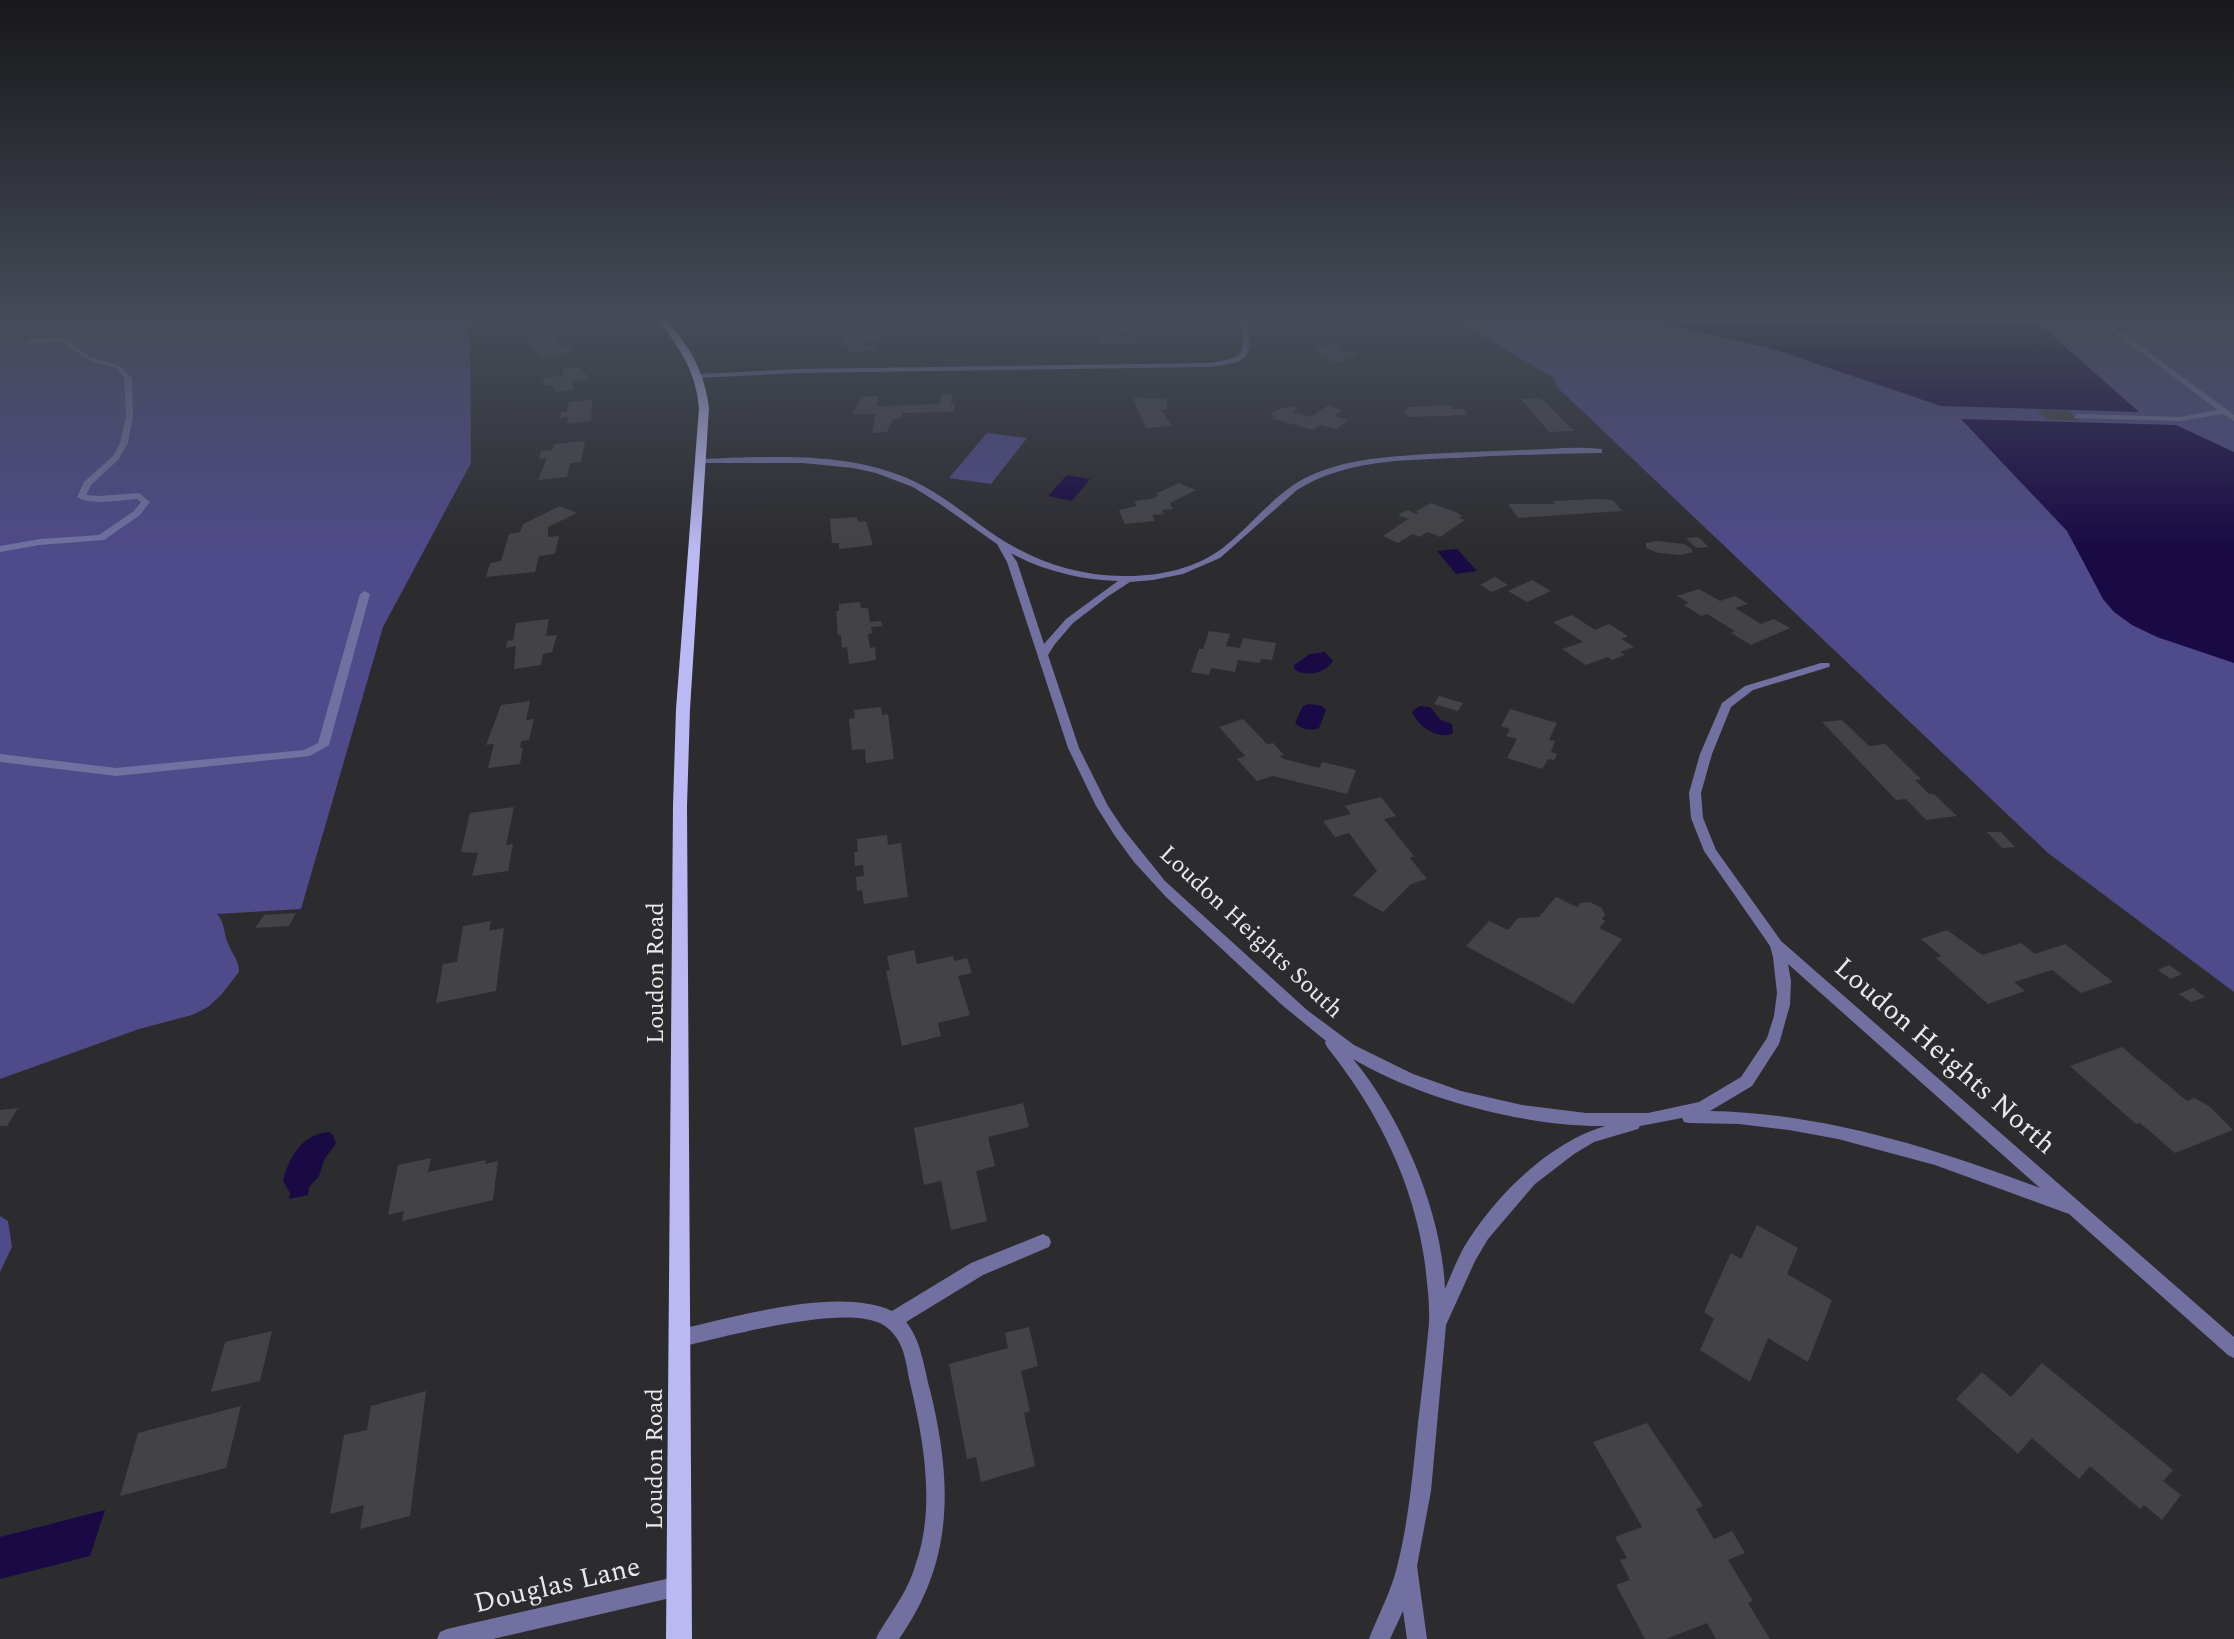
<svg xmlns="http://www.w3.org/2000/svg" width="2234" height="1639" font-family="Spectral,serif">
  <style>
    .green { fill: #4f4a89 }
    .water { fill: #190a46 }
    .building { fill: #434347 }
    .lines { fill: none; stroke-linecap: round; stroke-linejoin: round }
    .service { fill: #7170a0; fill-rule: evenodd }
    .minor { fill: #7170a0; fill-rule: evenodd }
    .primary { fill: #bab9f4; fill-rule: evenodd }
    .labels { text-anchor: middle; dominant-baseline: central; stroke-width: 6; stroke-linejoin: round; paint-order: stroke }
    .street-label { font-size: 24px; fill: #e9e9eb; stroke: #2c2c2f }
    .near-street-label { font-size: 28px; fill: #e9e9eb; stroke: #2c2c2f }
  </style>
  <rect width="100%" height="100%" fill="#2c2c2f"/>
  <path class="green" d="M0,320h470l1,143 -88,164 -82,282 -84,5c8,9 6,16 10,27 4,12 12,18 12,31l-18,23 -13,12 -16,8 -53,14 -139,50z
    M1456,320h778v672l-186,-139 -490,-465 -4,-10z
    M987,433l40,5 -36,46 -42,-6z
    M0,1216l8,5 4,26 -12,25z"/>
  <path class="water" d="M1649,320h371l25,9 94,83 -198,-6 -168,-57z
    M1961,419l215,6 58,27v211l-77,-26 -25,-12 -18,-13 -11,-13 -36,-68z
    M1067,475l23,4 -18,22 -24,-5z
    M1457,549l20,22 -21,3 -19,-23z
    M1325,652l8,9c-8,12 -27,17 -39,8v-4l16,-11z
    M1309,704l13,2 4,4 -7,18c-8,3 -17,2 -24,-5l8,-17z
    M1419,706l11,1 11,13 11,4 1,9c-15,8 -36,-8 -41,-21z
    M329,1132l4,3 3,8 -12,17 -5,16 -10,11 -1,8 -19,4 1,-6 -7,-12c6,-24 19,-47 46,-49z
    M105,1510l-15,46 -90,23v-42z"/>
  <path class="building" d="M1116,325l2,4 12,-1 2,4 -13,1 3,5h12l2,5 -34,2 -6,-2 6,-4 -8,-13z
    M878,333l3,6 -17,3 3,5 7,-1 3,4 -23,3 -5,-2 -7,-13z
    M553,335l6,5 -5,1 6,6 8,-2 5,7 -31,6 -15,-18z
    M1338,345l4,7h14l2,4 -14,1 2,4 -16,1 -3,-6h-6l-4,-10z
    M579,366l10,13 -17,3 2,7 -19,3 -2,-6 -8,-1 -3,-6 22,-4 -2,-6z
    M952,394l-1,10h4l-1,8 -52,1 -2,6h-7l-6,13 -15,1 4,-19h-23l8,-17 18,-1 -3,10h9l55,-2 2,-9z
    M1145,397l1,2 20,-1 2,11 -6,1 10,16 -26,2 -13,-30z
    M1541,398l33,33 -25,1 -28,-33z
    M592,400l-1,21 -24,3 1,-7 -8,1 1,-6h6l2,-10z
    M1450,405l3,4h11l4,6 -60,2 -4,-7h5l-2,-3z
    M1290,406l8,2 -5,4 17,5 17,-11 15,4 -8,6 14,4 -11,9 -16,-4 -8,5 -42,-12 3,-2 -4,-1 7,-5z
    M2037,410l32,1 11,10 -33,-2z
    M585,441l-4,21 -11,1 -3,14 -29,3 9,-22 -8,1 2,-8 11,-1 2,-6z
    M1179,483l17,7 -26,13 3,6 -11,1 2,4 -12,1 3,6 -30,3 -6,-14 18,-4 -3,-5 17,-2 8,-4 -4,-1z
    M1596,499l17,1 9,11 -104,7 -10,-14h47l-3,-3z
    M1431,503l27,10 4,3 -3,2 6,2 -25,17 -12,-5 -9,5 -6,-3 -15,9 -15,-7 25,-17 -10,-4 9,-5 9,4 3,-1 -3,-2z
    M560,506l17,7 -29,14v10l11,-1 -4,18 -16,2 -4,16 -49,5 4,-14 11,-2 8,-27 11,-2 3,-8z
    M857,517l1,5 8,-1 7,24 -34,4v-6h-7l-2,-24z
    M1698,537l11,10 -13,1 -10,-10z
    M1657,541l26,3 8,4 2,4 -12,3 -23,-2 -12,-5v-5z
    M1495,577l13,8 -16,7 -12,-7z
    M1532,580l19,11 -24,11 -19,-11z
    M1699,589l21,12 15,-5 13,8 -13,4 26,16 13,-5 16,9 -39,17 -20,-12 4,-2 -28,-17 -6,2 -17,-11 5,-2 -12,-7z
    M860,602l1,6h7l2,14 11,-1 1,5 -11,1 1,6 -4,1 2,14 5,-1 1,13 -27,4 -2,-17 -5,1 -1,-13h-3l-2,-24h3v-7z
    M1572,615l23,15 14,-6 19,12 -7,3 13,8 -14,5 5,3 -13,5 -4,-3 -22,8 -24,-16 21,-7 -30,-20z
    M549,619l-3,17 11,-1 -5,17 -9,2 -2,11 -27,4 2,-23 -10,2 1,-7 6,-1 3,-17z
    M1209,631l21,3 -4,12 14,2 3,-10 33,5 -4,17 -11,-1 -1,4 -22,-3 -3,12 -24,-4 -2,7 -18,-3 8,-23h4z
    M1439,696l24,7 -5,8 -24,-7z
    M530,701l-4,19 8,-1 -5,21 -8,1 -1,7 3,-1 -3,17 -32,4 6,-24 -8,1 15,-40z
    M881,707l1,8 6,-1 6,45 -28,4 -1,-14 -13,1 -3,-31 6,-1 -1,-8z
    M1510,709l47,14 -8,17 6,1 -4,11 6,2 -3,6 -6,-1 -6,10 -35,-11 10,-19 -11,-3 4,-7 -9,-3z
    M1243,719l24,25 6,-1 11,12 -4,1 4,3 35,9 3,-6 34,8 -9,24 -74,-18 -16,5 -20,-22 8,-3 -26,-29z
    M1842,720l27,26 16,-2 36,35 -6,1 14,14h5l23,22 -31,4 -20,-21 -10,1 -74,-78z
    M1381,797l15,19 -12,3 30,37 -4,2 17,21 -16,5 -28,28 -30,-17 24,-24 -28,-38 -14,4 -12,-16 28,-7 -6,-8z
    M514,807l-8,38 7,-1 -5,27 -36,5 6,-23 -17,-1 9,-39z
    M1987,832h14l14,15 -13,1z
    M887,835l1,10 13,-2 7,54 -44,7 -2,-14 -5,1 -1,-14 8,-1 -1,-11 -8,1 -1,-14h4l-1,-13z
    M1556,897l21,10 4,-4 9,-1 12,6 3,7 -3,4 3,2 -6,7 23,11 -49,65 -107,-58 23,-25 19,9 10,-12 21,-1z
    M296,913l-7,13 -34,2 9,-13z
    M491,921l-2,10 15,-3 -8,63 -60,12 7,-39 14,-2 6,-36z
    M1947,930l35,25 39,-12 14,11 30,-10 48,38 -32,11 -29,-23 -38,12 11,9 -37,13 -52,-46 5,-2 -20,-17z
    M914,950l3,14 36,-8 1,5 13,-3 5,15 -14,3 12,39 -32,8 3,13 -39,10 -16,-75 4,-1 -3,-14z
    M2169,965l13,9 -11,5 -13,-9z
    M2193,988l12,9 -14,5 -12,-8z
    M2122,1047l65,54 7,-3 15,8 24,24 -58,23 -35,-30 -4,1 -66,-58z
    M1023,1103l6,24 -41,10 7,29 -19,5 11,50 -36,9 -10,-49 -17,4 -10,-57z
    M18,1108l-11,18h-7v-16z
    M431,1158l-3,14 58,-12 -1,4 13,-3 -5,39 -91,21 2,-10 -16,4 10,-50z
    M1757,1225l41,23 -11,26 45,26 -24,62 -40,-24 -18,44 -50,-32 14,-31 -10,-7 27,-59 10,6z
    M1029,1327l9,39 -17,5 9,40 -6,2 11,53 -54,16 -5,-25 -9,2 -18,-95 59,-16 -3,-15z
    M272,1331l-12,50 -49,11 14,-50z
    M2042,1363l131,107 -10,11 18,14 -19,25 -18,-15 -4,4 -50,-43 -11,13 -47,-41 -14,16 -62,-55 26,-27 29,25z
    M426,1391l-16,125 -50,13 4,-24 -34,9 14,-79 23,-5 4,-24z
    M241,1406l-15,62 -106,28 18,-63z
    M1647,1423l56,83 -7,3 18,30 18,-8 13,22 -17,7 25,41 -5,2 22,36h-54l-9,-16 -41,16h-21l-29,-54 14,-5 -10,-20 7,-2 -12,-21 27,-10 -49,-85z"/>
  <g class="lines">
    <path class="service" d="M2098,320h7l129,95v6l-11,-7 -43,7 -105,-3 -1,-2 4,-2 102,3 38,-7z
      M65,338l25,19 30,9 12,12 1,38 -5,27 -10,17 -27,25 -5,10 13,1 40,-3 11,9 -10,13 -36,25 -64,5 -40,7v-6l40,-7 59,-4 35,-24 7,-9 -4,-3c-18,1 -45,7 -60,-2l7,-15 29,-26 7,-13 6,-27 -2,-38 -8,-10 -30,-9 -24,-18 -33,2 -3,-2 3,-2z
      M365,591l5,3 -41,151 -19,11 -194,20 -116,-14v-8l116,14 188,-18 14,-7 42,-149z
      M1043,1234l6,3 2,5 -2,5 -66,28 -77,47c15,18 18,45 24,68 22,90 25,170 -31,249h-23c4,-10 11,-18 16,-27 10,-15 19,-31 24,-49 6,-17 9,-35 10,-54 2,-42 -6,-84 -16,-126 -3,-13 -4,-27 -10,-39 -4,-9 -13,-19 -23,-22 -41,-16 -152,15 -197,25l-6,-3 -3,-6 3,-6 6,-3c57,-12 158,-43 212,-18l79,-48z"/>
    <path class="minor" d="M1241,320h6c5,39 3,42 -37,47l-413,6 -98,5 -4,-2 4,-2 98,-5 413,-6c37,-5 34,-9 31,-43z
      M1602,449v4h-3c-47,1 -95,2 -142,5 -55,2 -112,2 -160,32l-77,68 -37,16 -30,6 -23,2 -23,15 -34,26 -18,21 -7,11 31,93 29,58 16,24 41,51 142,129 47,35 59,29 48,17 61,14 64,8h62l51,-11 42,-25 26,-39 7,-22 3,-23 -4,-36 -3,-11 -66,-95 -13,-33 -2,-25 11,-39 22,-51 23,-17 76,-23h8l1,2 -1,2 -76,23 -22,17 -19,47 -11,39 2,25 13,32 65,91 453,396v21l-6,-3 -159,-141 -134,-49 -97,-26 -49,-9 -50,-6 -50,-1 -5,-1 -2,-4 -42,8 -2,3 -44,13 -20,12 -39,30 -47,55 -13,22 -29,64 -15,166 -14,75 10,73h-20l-4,-28 -13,28h-21c9,-24 22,-47 28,-72 12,-47 16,-96 21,-144 4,-33 8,-67 11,-100 1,-18 -2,-40 -4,-59 -11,-81 -47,-153 -98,-217l-2,-4 1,-2 -44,-36 -116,-108 -32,-35 -19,-26 -19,-30 -28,-58 -61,-186 -10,-18 -57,-40 -27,-17 -37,-14 -23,-5 -50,-5h-102l-4,-2 4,-2c68,-2 142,-8 206,19 33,14 60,38 89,58 39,26 85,41 132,40 33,0 69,-8 96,-29 28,-22 49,-52 81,-69 38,-19 81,-21 123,-24 32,-2 64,-3 96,-4 25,-1 53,-4 78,-1zM1011,553c32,18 71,27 107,28l-52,38 -22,25 -27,-82zM1788,964l252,224c-106,-40 -216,-75 -330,-77l42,-25 27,-42 11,-39 1,-24zM1353,1059c67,40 174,68 252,67 -57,17 -111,71 -141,121 -7,13 -13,28 -19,42 -3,-77 -43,-171 -92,-230z
      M679,1576l7,3 3,7 -3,7 -7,3 -186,43h-56l3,-7 7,-3z"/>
    <path class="primary" d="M658,320h8c24,26 39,53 43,88l-19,301 -3,97 5,833h-26l7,-833 3,-97 23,-301c-3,-36 -19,-60 -41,-88z"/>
  </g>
  <linearGradient id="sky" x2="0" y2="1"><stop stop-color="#18181a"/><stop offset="0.58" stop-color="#454b58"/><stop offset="1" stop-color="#454b58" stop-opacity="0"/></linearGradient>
  <rect width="2234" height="549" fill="url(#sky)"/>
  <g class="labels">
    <g class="street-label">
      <text transform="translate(1251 932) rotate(43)">Loudon Heights South</text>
      <text transform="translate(656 973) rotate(-90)">Loudon Road</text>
      <text transform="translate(655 1459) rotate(-90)">Loudon Road</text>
    </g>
    <g class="near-street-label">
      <text transform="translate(1945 1056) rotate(41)">Loudon Heights North</text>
      <text transform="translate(557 1585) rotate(-13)">Douglas Lane</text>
    </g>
  </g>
</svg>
